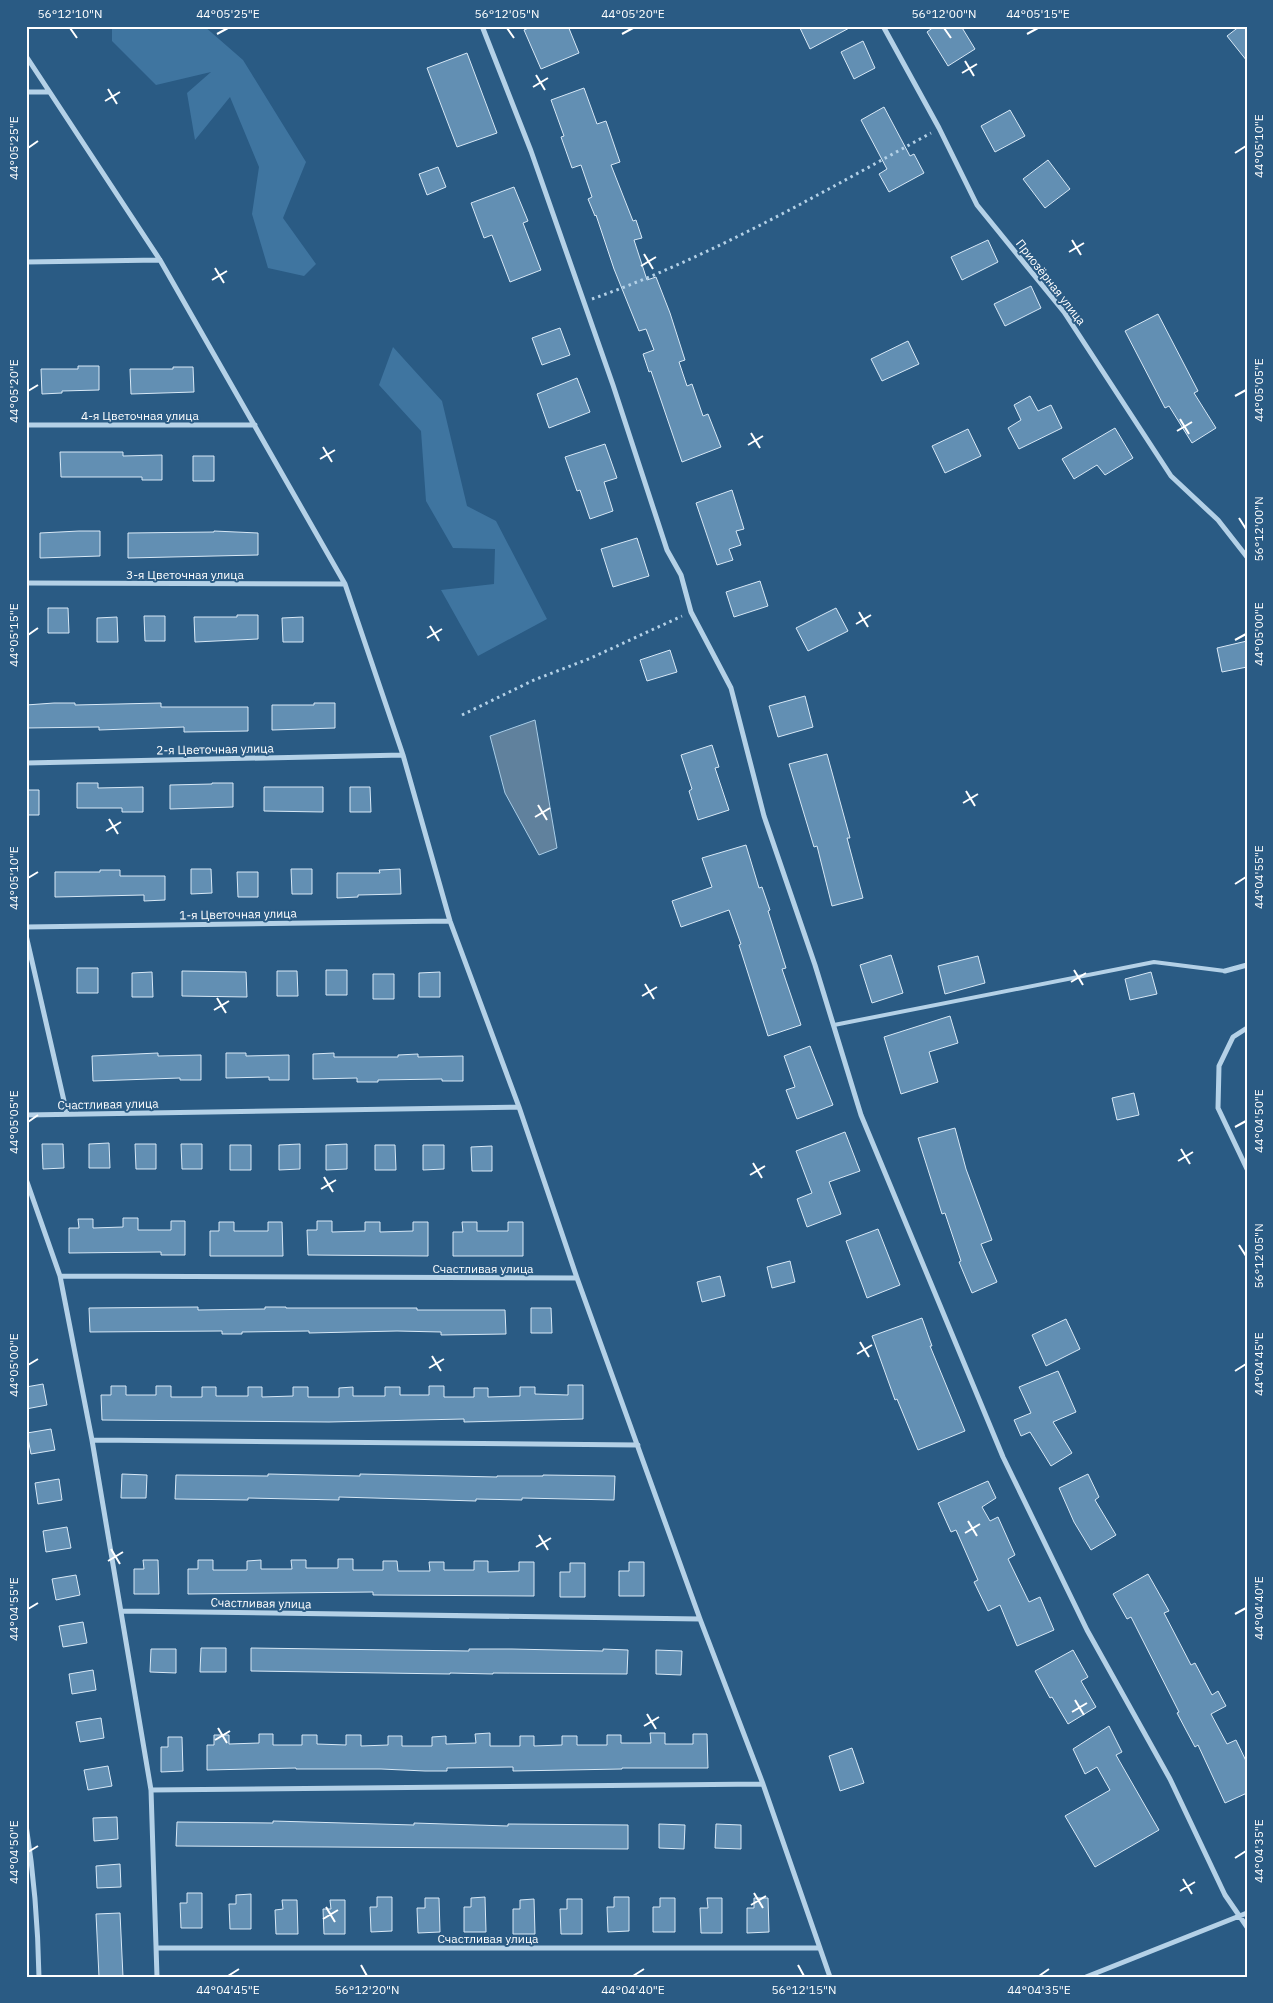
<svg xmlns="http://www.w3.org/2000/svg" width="1273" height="2003" font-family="'IBM Plex Sans',sans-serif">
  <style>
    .green { fill: #3f75a0 }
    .water { fill: #60819d; stroke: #a9cde7 }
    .building { fill: #628fb3; stroke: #d7e8f6 }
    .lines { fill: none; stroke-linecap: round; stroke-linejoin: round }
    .path { stroke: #b4d1e7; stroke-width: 3; stroke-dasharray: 2.5 4; stroke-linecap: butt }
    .lane { stroke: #b4d1e7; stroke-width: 4 }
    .street { stroke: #b4d1e7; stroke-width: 5 }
    .ticks { fill: none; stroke: #fff; stroke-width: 2 }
    .labels { text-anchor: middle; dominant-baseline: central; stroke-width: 4; stroke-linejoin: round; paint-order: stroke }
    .street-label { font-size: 12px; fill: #fff; stroke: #2a5b84 }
    .neatline { fill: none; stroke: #fff; stroke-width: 2 }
    .ticks-label { font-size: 12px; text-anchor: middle; fill: #fff }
  </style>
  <rect width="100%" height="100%" fill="#2a5b84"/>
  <path class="green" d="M112,26h92l39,34 63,102 -23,56 33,46 -12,12 -36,-8 -16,-54 7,-47 -29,-70 -35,43 -8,-47 24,-21 -55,13 -44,-44z
    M393,347l49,54 25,105 29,15 51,98 -69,37 -37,-66 53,-6 1,-35 -42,-1 -27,-47 -5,-70 -42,-46z"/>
  <path class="water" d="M535,720l22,128 -18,7 -34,-62 -15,-57z"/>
  <path class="building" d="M533,26h35l11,27 -38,16 -17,-39z
    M799,26h54l-43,23z
    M935,26h26l14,23 -27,17 -21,-34z
    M1240,26h7v35l-20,-25z
    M863,41l12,27 -21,11 -13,-27z
    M467,53l30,80 -40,14 -30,-79z
    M584,88l13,36 9,-3 14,41 -9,3 22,56 3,-1 6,18 -8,2 13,40 9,-3 14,36 15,47 -6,2 8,24 5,-2 11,32 5,-2 13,33 -39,15 -31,-91 -2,1 -6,-18 11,-4 -8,-21 -7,2 -25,-62 -18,-54 -1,1 -7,-17 4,-2 -11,-32 -9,3 -11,-31 3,-1 -13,-36z
    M884,107l26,49 4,-2 10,19 -35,19 -10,-18 8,-5 -26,-49z
    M1010,110l15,26 -30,16 -14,-26z
    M1048,160l22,29 -25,19 -22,-29z
    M438,167l8,20 -19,8 -8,-21z
    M514,187l14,34 -5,2 18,47 -31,12 -18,-47 -8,3 -13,-35z
    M988,240l10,22 -36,18 -11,-23z
    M1031,286l10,22 -36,18 -11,-22z
    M1158,314l40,77 -4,2 22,35 -24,15 -23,-37 -4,2 -40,-77z
    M560,328l10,27 -28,10 -10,-27z
    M908,341l11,23 -37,17 -11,-22z
    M78,366h21v24l-37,1v2l-20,1 -1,-25h37z
    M173,367h20l1,25 -63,2 -1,-25h43z
    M577,378l13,34 -41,16 -12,-34z
    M1030,396l8,15 13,-6 11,23 -43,21 -11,-21 13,-8 -7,-15z
    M1115,428l18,30 -28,17 -8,-10 -23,14 -12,-20z
    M968,429l13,27 -36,17 -13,-27z
    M605,444l12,34 -13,4 9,29 -23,8 -10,-29 -3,1 -12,-34z
    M60,452h63v4l39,-1v25h-20v-3h-81z
    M193,456h21v25h-21z
    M732,490l12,39 -8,2 5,14 -12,4 4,11 -16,5 -21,-62z
    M79,531h21v25l-60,2v-25z
    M214,531l44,2v22l-130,3v-25l86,-1z
    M637,538l12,38 -36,11 -12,-38z
    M760,581l8,25 -34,11 -8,-25z
    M48,608h20l1,25h-21z
    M836,608l12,23 -40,20 -12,-23z
    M237,615h21v24l-63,3 -1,-25h43z
    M144,616h21v25h-20z
    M117,617l1,25h-21v-24z
    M303,617v25h-20l-1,-24z
    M1247,641v26l-25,5 -5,-24z
    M670,650l7,22 -30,9 -7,-21z
    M805,696l8,31 -35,10 -9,-31z
    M54,703h21v2l86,-2v4h87v24l-64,1v-5l-85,3v-3l-73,1v-23z
    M314,703h21v25l-63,2v-25h42z
    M712,745l7,22 -4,1 14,42 -31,10 -9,-29 3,-2 -11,-34z
    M827,754l23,84h-3l16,60 -31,8 -15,-60 -3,1 -25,-83z
    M77,783h21v5l45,-1v25h-21v-4h-45z
    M212,783h21v24l-63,2v-24l42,-1z
    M264,787h59v25l-59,-1z
    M350,787h20l1,25h-21z
    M26,790h13v25h-13z
    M746,845l13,43 3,-1 8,23 -2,1 18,57 -4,1 19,56 -33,11 -29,-91 2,-1 -12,-34 -48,17 -9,-26 40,-14 -10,-29z
    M191,869h20l1,24 -21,1z
    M291,869h21v25h-20z
    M400,869l1,25 -43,1v2l-21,1v-25h43l-1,-3z
    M100,870h20v6h45v24l-21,1v-6l-89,2v-25h45z
    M237,872h21v25h-20z
    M891,955l12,38 -31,10 -12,-38z
    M978,956l7,27 -40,11 -7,-28z
    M77,968h21v25h-21z
    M326,970h21v25h-21z
    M182,971l64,1 1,25 -65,-1z
    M277,971h20l1,25h-21z
    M152,972l1,25h-21v-24z
    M440,972v25h-21v-24z
    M1151,972l6,22 -27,6 -5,-21z
    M373,974h21v25h-21z
    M950,1016l8,27 -29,9 9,30 -37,12 -17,-57z
    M810,1046l23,59 -36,14 -11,-29 9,-3 -11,-31z
    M158,1053v3l43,-1v25h-21v-2l-87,3 -1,-25z
    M226,1053h20v3l43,-1v25h-20v-3l-43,1z
    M334,1053v4h64v-2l20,-1v3l45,-1v25h-21v-2l-64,1v2h-21v-4l-44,1v-25z
    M1134,1093l5,22 -22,5 -5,-22z
    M955,1128l11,41 26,71 -11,4 16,38 -25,11 -13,-31 2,-1 -16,-48 -3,1 -24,-76z
    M845,1132l15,39 -31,11 12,32 -34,13 -10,-28 15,-6 -16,-42z
    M109,1143l1,25h-21v-24z
    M42,1144h21l1,24 -21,1z
    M135,1144h21v25h-20z
    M181,1144h21v25h-20z
    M300,1144v25l-21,1v-25z
    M347,1144v25l-21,1v-25z
    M230,1145h21v25h-21z
    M375,1145h20l1,25h-21z
    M423,1145h21v24l-21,1z
    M492,1146v25h-20l-1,-24z
    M123,1218h15v12h33v-9h14v34h-24v-3l-92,1v-25h10l-1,-9h15v9l30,-1z
    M317,1221h15v11l33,-1v-9h15v10l33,-1v-9h15v34l-120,-1 -1,-25h10z
    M219,1222h15v9h34v-9h14l1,34h-73v-25h9z
    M462,1222h15v9h31v-9h15v34h-70v-24h10z
    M878,1229l22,56 -33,13 -21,-57z
    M790,1261l5,21 -23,6 -5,-21z
    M720,1276l5,20 -23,6 -5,-20z
    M198,1307v3l67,-1v-2h21v1h131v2h88l1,24 -65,1v-3l-44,-1 -88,2v-2l-67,1v2h-20v-3l-132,1 -1,-24z
    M531,1308h20l1,25h-21z
    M922,1318l10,28h-2l35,85 -47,19 -21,-51 -2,1 -23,-64z
    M1066,1319l14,30 -34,17 -14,-31z
    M1058,1371l18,41 -23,10 19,31 -21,13 -21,-34 -9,4 -7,-16 17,-7 -12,-26z
    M43,1384l4,21 -21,4v-22z
    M568,1385h15v34l-119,3v-3l-135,3 -227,-2 -1,-25h10v-9h15v9h30v-9h15v11h31v-10h14v9h32v-9h14v10l31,-1v-9h15v10h31v-9l14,-1v9h32v-9h15v8h29v-9h15v11h30v-9h14v9l32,-1v-9h15v7l33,1z
    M51,1429l4,21 -24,4 -4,-21z
    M122,1474l25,1 -1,23h-25z
    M268,1474l92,2v-2l137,3v-1h46v-1l72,1 -1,24 -92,-2v2l-46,-1v2l-137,-4v3l-91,-2v2l-73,-1 1,-24 92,1z
    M1088,1474l11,23 -4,3 21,35 -25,15 -17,-28 -15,-34z
    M59,1479l3,21 -24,4 -3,-21z
    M988,1481l8,17 -14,9 8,14 8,-4 17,38 -7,4 21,43 11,-5 14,33 -37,16 -17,-41 -12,6 -14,-29 4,-2 -22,-50 -5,2 -13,-29z
    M67,1527l4,21 -25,4 -3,-21z
    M338,1559h15v11h30v-9h14l1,10h32l-1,-9h15v8h30v-9h14v11l31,-1v-9h15v34l-161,-1v-3l-185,2v-25h10v-9h15v10h34v-9l14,-1v9h31l-1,-9h15v8h32z
    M143,1560h15l1,34h-25v-25h10z
    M629,1562h15v34h-25v-25h10z
    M570,1563h15v34h-25v-25h10z
    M1148,1574l21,37 -5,2 27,52 4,-2 17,32 6,-4 8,15 -15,8 16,30 9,-4 11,23v30l-22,10 -27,-58 -3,2 -18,-34 2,-1 -48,-95 -4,2 -14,-25z
    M76,1575l4,20 -24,5 -4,-21z
    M83,1622l4,21 -24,4 -4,-21z
    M201,1648h25v24h-26z
    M251,1648l218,3v-2h43l91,2v-2l25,1 -1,24 -134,-1v1l-43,-1v1l-199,-3z
    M151,1649h25v24l-26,-1z
    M656,1650l26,1 -1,24 -25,-1z
    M1073,1650l15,27 -7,4 15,26 -28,17 -16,-27 -2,1 -15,-27z
    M93,1670l3,20 -24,4 -3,-20z
    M101,1718l3,20 -24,4 -4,-20z
    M1109,1726l13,26 -6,3 43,75 -64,37 -30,-51 45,-26 -13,-23 -12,7 -12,-25z
    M490,1733v13h30v-10h14v10l28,-1v-9h15v9h30v-10h14v8h30l-1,-10h15v11h28v-10h14l1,34h-86v1l-109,2v-4l-66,1v3h-22l-44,-2h-85v-1l-89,2v-25h7v-10h15v9l30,-1v-9h14v11h29v-10h15v9l29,1v-10h15v11l27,-1v-9h14v10h30v-9l14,-1v8l30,-1 -1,-9z
    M168,1737h14l1,34 -22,1v-25h7z
    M852,1748l12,35 -24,8 -11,-35z
    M108,1766l4,20 -24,4 -4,-20z
    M117,1817l1,22 -24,2 -1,-23z
    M273,1821l141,4v-2l94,3v-2l120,1v24l-452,-3 1,-24 96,1z
    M659,1824l26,1 -1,24 -25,-1z
    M716,1824l25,1v24l-26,-1z
    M120,1864l1,23 -24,1 -1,-22z
    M187,1893h15v35h-21l-1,-25h7z
    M251,1894v35h-21l-1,-25h7v-9z
    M377,1897h15v34l-21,1 -1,-25h7z
    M485,1897l1,35h-22v-25h7v-9z
    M614,1897h15v34l-21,1 -1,-25h7z
    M425,1898h14l1,34 -22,1 -1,-25h8z
    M660,1898h15v34h-22v-25h7z
    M707,1898h15v35h-21l-1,-25h8z
    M754,1898h14l1,34 -22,1v-25h7z
    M534,1899l1,35h-22v-25h7v-9z
    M567,1899h15v35h-21l-1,-25h7z
    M282,1900h15l1,34h-22l-1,-24 8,-1z
    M330,1900h15v34h-21l-1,-25h8z
    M120,1913l3,64h-24l-3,-63z"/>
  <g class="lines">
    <path class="path" d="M592,299c119,-42 229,-106 339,-166
      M462,715l72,-35 57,-22 91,-42"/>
    <path class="lane" d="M834,1025l320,-63 71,9"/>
    <path class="street" d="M482,26l49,125 82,234 54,165 14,25 10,37 40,76 33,128 51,149 46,150 142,342 84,173 83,149 55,116 22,32
      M883,26l56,102 38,77 87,107 107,164 47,44 29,37
      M26,56l134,204 185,324 58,171 47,166 69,186 58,171 123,341 63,165 67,193
      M26,92h22
      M26,262l134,-2
      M26,425h229
      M26,583l319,1
      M26,763l377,-8
      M26,927l424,-6
      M26,935l41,179
      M1225,971l22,-6
      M1247,1028l-14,9 -14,29 -1,42 29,61
      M26,1115l493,-8
      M26,1179l34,97 32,164 59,350 6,187
      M60,1276l517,2
      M92,1440l546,5
      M121,1611l579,8
      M151,1790l612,-6
      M26,1825c8,50 12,101 13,152
      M156,1948h663
      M1086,1977l161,-64"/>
  </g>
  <path class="ticks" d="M70,28l7,10M507,28l7,10M944,28l7,10M217,34l11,-6M622,34l11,-6M1027,34l11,-6M965,61l9,15M962,73l15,-9M536,75l9,15M533,87l15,-9M108,89l9,15M105,101l15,-9M28,148l10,-7M1235,153l11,-7M1072,240l9,15M1069,252l15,-9M644,254l9,15M641,266l15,-9M215,268l9,15M212,280l15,-9M28,391l10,-6M1235,396l11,-6M1180,419l9,15M1177,431l15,-9M751,433l9,15M748,445l15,-9M323,447l9,15M320,459l15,-9M1239,518l7,11M859,612l9,15M856,624l15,-9M430,626l9,15M28,635l10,-7M427,638l15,-9M1235,640l11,-6M966,791l9,15M963,803l15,-9M538,805l9,15M535,817l15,-9M109,819l9,15M106,831l15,-9M28,878l10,-6M1235,884l11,-7M1074,970l9,15M1071,982l15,-9M645,984l9,15M642,996l15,-9M217,998l9,15M214,1010l15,-9M28,1122l10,-7M1235,1127l11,-6M1181,1149l9,15M1178,1161l15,-9M753,1163l9,15M750,1175l15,-9M324,1177l9,15M321,1189l15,-9M1239,1245l7,11M860,1342l9,15M857,1354l15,-9M432,1356l9,15M28,1365l10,-6M429,1368l15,-9M1235,1371l11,-7M968,1521l9,15M965,1533l15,-9M539,1535l9,15M536,1547l15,-9M111,1549l9,15M108,1561l15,-9M28,1609l10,-6M1235,1614l11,-6M1075,1700l9,15M1072,1712l15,-9M647,1714l9,15M644,1726l15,-9M218,1728l9,15M215,1740l15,-9M28,1852l10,-6M1235,1858l11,-7M1183,1879l9,15M1180,1891l15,-9M754,1893l9,15M751,1905l15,-9M326,1907l9,15M323,1919l15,-9M361,1965l6,11M798,1965l6,11M228,1976l11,-7M633,1976l11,-7M1039,1976l10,-7"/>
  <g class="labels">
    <g class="street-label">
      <text transform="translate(1051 282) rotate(52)">Приозёрная улица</text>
      <text x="140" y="415">4-я Цветочная улица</text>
      <text x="185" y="574">3-я Цветочная улица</text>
      <text transform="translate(215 749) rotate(-1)">2-я Цветочная улица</text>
      <text transform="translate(238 914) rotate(-1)">1-я Цветочная улица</text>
      <text transform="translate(108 1104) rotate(-1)">Счастливая улица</text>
      <text x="483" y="1268">Счастливая улица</text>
      <text transform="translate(261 1603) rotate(1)">Счастливая улица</text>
      <text x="488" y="1938">Счастливая улица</text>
    </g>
  </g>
  <rect width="1273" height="2003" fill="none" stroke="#2a5b84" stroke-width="55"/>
  <rect x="28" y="28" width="1218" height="1948" class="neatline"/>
  <g class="ticks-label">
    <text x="70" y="18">56°12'10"N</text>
    <text x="228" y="18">44°05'25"E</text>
    <text x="507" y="18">56°12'05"N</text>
    <text x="633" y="18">44°05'20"E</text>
    <text x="944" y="18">56°12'00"N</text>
    <text x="1038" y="18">44°05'15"E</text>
    <text transform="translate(1259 146) rotate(-90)" y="4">44°05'10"E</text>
    <text transform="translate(14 148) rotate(-90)" y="4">44°05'25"E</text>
    <text transform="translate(1259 390) rotate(-90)" y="4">44°05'05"E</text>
    <text transform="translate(14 391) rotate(-90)" y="4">44°05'20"E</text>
    <text transform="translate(1259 529) rotate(-90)" y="4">56°12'00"N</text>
    <text transform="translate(1259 634) rotate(-90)" y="4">44°05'00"E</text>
    <text transform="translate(14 635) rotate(-90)" y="4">44°05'15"E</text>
    <text transform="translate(1259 877) rotate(-90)" y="4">44°04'55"E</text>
    <text transform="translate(14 878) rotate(-90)" y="4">44°05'10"E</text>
    <text transform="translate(1259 1121) rotate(-90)" y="4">44°04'50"E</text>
    <text transform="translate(14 1122) rotate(-90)" y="4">44°05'05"E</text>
    <text transform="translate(1259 1256) rotate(-90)" y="4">56°12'05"N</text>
    <text transform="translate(1259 1364) rotate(-90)" y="4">44°04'45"E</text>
    <text transform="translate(14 1365) rotate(-90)" y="4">44°05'00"E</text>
    <text transform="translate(1259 1608) rotate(-90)" y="4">44°04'40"E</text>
    <text transform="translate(14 1609) rotate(-90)" y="4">44°04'55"E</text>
    <text transform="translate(1259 1851) rotate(-90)" y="4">44°04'35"E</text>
    <text transform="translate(14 1852) rotate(-90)" y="4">44°04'50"E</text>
    <text x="228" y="1994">44°04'45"E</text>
    <text x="367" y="1994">56°12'20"N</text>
    <text x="633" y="1994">44°04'40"E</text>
    <text x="804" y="1994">56°12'15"N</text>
    <text x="1039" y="1994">44°04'35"E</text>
  </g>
</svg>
